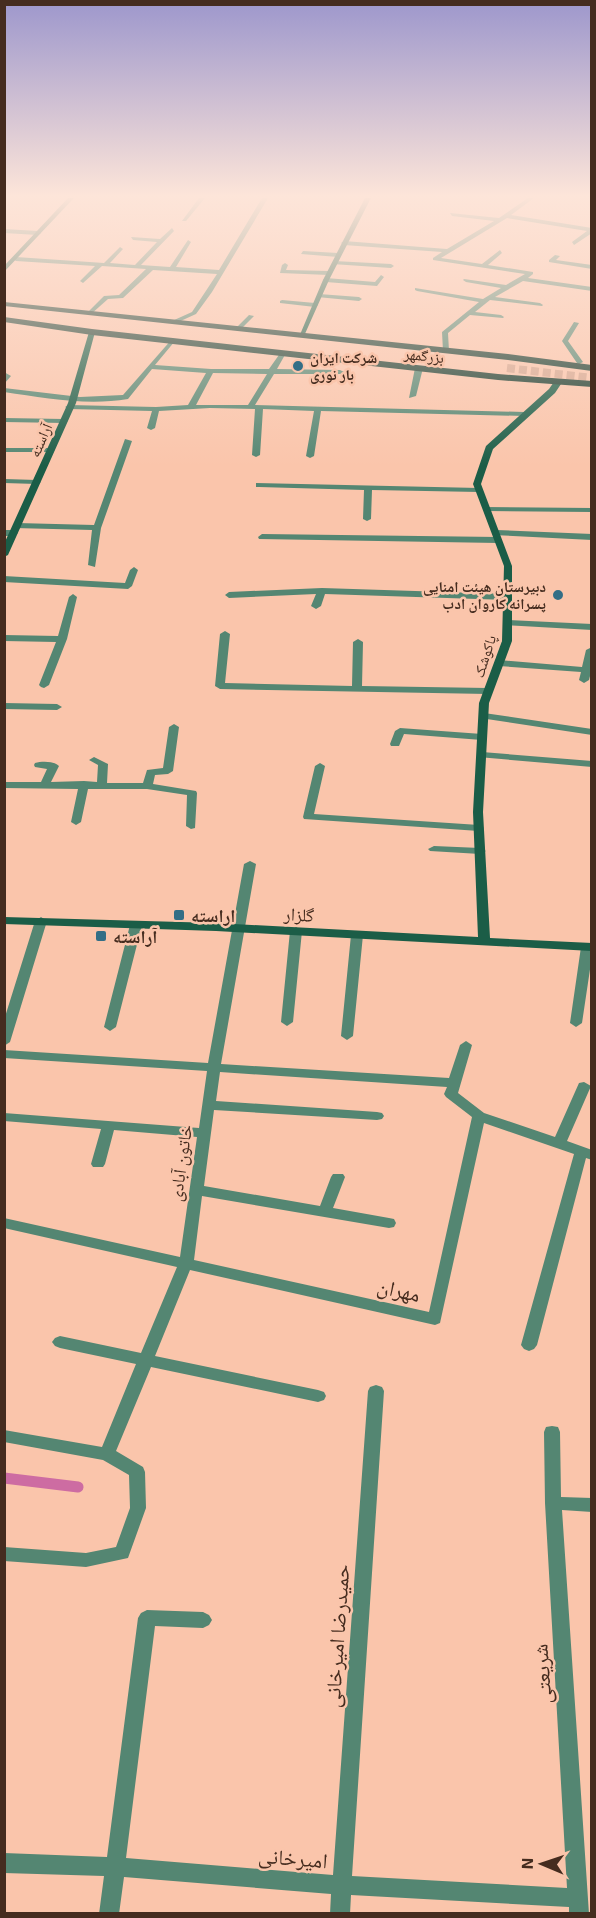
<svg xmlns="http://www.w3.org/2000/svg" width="596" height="1918" font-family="'Exo 2','Noto Naskh Arabic',sans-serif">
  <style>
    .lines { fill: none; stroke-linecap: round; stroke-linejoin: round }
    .stream { stroke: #cd6ca2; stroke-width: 11 }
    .primary-tunnel { stroke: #d6a68f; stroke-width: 8; stroke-dasharray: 8 4; stroke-linecap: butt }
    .street { fill: #548672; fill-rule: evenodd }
    .secondary { fill: #1b5d47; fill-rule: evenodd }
    .primary { fill: #183b2e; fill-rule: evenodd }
    .poi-dot { fill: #336e86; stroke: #fac5ab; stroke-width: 2 }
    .labels { text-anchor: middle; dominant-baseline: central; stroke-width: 5; stroke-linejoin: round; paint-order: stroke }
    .far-street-label { font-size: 15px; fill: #452c1f; stroke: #fac5ab }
    .far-poi-label { font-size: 15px; font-weight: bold; fill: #452c1f; stroke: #fac5ab; text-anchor: start }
    .street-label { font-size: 18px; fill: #452c1f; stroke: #fac5ab }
    .poi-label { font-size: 18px; font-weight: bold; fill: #452c1f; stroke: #fac5ab; text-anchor: start }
    .near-street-label { font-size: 21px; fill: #452c1f; stroke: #fac5ab }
  </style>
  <rect width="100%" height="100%" fill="#fac5ab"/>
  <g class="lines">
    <path class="stream" d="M4,1478l74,9"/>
    <path class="primary-tunnel" d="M507,368l85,10"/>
    <path class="street" d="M199,198h6l-19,23h-4z
      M262,198h6l-56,94 -16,22 -22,10 -2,-1v-2l20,-9 25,-38 -64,-4 -30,28 -15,1 -18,16 -2,-1v-2l16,-16 15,-1 27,-26 -44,-3 -19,17 -3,-2 15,-15 -79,-5 -3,-2 3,-2 88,6 16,-16 3,2 -13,14 25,2 22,-23 -24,-2 -2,-3 29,2 12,-11 2,3 -33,34 29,2 18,-27 3,2 -15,25 43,3z
      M528,198h6l-23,17 81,13v5l-18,12 -2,-3 15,-11 -80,-13 -66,40 41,6 18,-14 2,3 -14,12 45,7v2l-5,4 64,9v4l-69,-10 -28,16 45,6 3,2 -1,1 -52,-6 -15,12 26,3 3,2 -1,1 -33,-3 -22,18 1,18 -3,2 -3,-2 -1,-19 37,-30 -62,-11 -2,-1v-2l68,11 18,-11 -35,-6 -3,-2 1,-1 42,6 19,-11 -92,-14v-2l9,-6 -98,-7 -3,-2 3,-2 103,8 47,-28 -42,-5 -2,-3 49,5z
      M4,229l34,2 3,2 -3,2 -34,-2z
      M303,251l35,2 3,2 -3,2 -37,-3z
      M555,255l5,1 -4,4 36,5v4l-43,-7v-2z
      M334,261l57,3 3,2 -3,2 -59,-4z
      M285,263l3,2 -2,5 43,1 3,2 -3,2 -49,-2 2,-8z
      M381,275l3,2 -7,9 -51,-4 -3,-2 3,-2 49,4z
      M319,294l40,3 3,2 -3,2 -42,-4v-2z
      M282,300l33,3 3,2 -3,2 -35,-4v-2z
      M249,315l5,1 -14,14h-4v-2z
      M574,322l5,1 -11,18 15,21 -4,2 -2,-1 -15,-22z
      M172,339l3,2 -20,24 56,4h58l12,-17 2,-1 3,2 -9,16 63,1 4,2 -4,2h-66l-19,31 269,7 4,2 -4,2 -203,-5 -7,45 -4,2 -4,-2 8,-45 -51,-2 -3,46 -4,2 -4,-2 3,-46 -45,-1 -51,3 -4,17 -4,2 -4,-2 5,-17 -83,-2 -4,-2 4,-2 87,2 32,-2 18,-32 -54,-4 -24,30c-41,7 -83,-1 -124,-7v-4l76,9 43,-2zM213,373l54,1 -19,31h-52z
      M419,366l4,2 -7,28 -7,2 6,-30z
      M4,372l7,4 -7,8z
      M4,418l60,1 4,2 -4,2 -60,-1z
      M125,439l7,2 -31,87 -6,39 -7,-2 4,-35 -78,-2v-4l3,-1 77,2z
      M4,448h47l4,2 -4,2h-47z
      M4,479l33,1 4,2 -4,2 -33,-1z
      M256,483l223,5 4,2 -4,2 -107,-2 -1,29 -4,2 -4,-2 1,-29 -105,-3h-3z
      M484,507l108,1v4l-105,-1 -4,-2z
      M4,530h10l4,3 -4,3h-10z
      M496,530l96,4v6l-99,-5v-4z
      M262,534l236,3 4,3 -4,3 -239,-4 -1,-2z
      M134,567l4,3 -6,16 -4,3 -124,-7v-6l121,7 5,-13z
      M322,588l186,6 4,3 -4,3 -183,-6 -4,12 -5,3 -5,-3 5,-12 -87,4 -4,-3 4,-3z
      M73,594l4,3 -10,42 -18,46 -5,3 -3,-1 -2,-2 17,-43 -52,-1v-6l54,1 11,-39z
      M507,620l85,4v6l-88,-5v-4z
      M225,631l5,3 -5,49 127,3 1,-44 5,-3 5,3 -1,44 126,2 5,3 -5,3 -268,-5 -5,-3 5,-52z
      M592,647v21l-3,12 -5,3 -5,-3 2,-8 -82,-6 -5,-3 5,-3 83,7 4,-17z
      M4,703l53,1 5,3 -5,3 -53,-1z
      M484,713l108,16v6l-112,-17 -1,-2z
      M174,724l5,3 -6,44 -5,3 -13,1 -2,9 43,7 1,2 -2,35 -4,1 -5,-3 1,-31 -40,-6h-59l-7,33 -5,3 -5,-3 7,-33 -74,-1v-6h37l6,-13 -12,-2 -1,-2 1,-2c7,-2 19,-2 24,3l-8,16 33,-1 13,1 1,-17 -9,-5 5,-3 14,7 -1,19h36l4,-13 16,-2 6,-41z
      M400,728l82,6 5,3 -5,3 -78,-6 -5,12h-8l-1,-2 5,-13z
      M482,752l110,9v6l-114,-10 -1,-2z
      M320,763l5,3 -11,48 165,11 5,3 -5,3 -175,-12 -1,-2 12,-51z
      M434,846l46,2 6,3 -6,3 -50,-3 -2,-2z
      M250,861l6,3 -35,200 228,14 11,-33 6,-4 6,4 -14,48 26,20 71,24 24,-54 5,-1 7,4 -24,55 25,9v10l-6,-2 -49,187 -3,4 -5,2 -5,-2 -3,-4 53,-191 -90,-31 -44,200 -5,2 -245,-55 -35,86 163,34 6,2 2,4 -2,4 -6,2 -167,-35 -35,84 27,16 2,5 1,36 -18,50 -42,9 -82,-6v-14l82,6 30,-6 14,-39 -1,-33 -26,-15 -99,-18v-12l98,17 34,-83 -76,-16 -5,-2 -3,-4 3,-4 5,-2 81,17 36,-86 -173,-39v-10l176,39 17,-120 -83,-7 -9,34 -2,3h-10l-2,-3 10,-35 -97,-8v-8l195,15 8,-57 -203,-13v-8l204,13 36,-199zM220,1072l227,15 -3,7 2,3 26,20 -43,195 -235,-52 8,-64 187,32 5,-1 2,-4 -2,-4 -5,-1 -56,-10 12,-31 -2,-3h-10l-2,3 -11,29 -116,-20 10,-76 163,10 5,-1 2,-3 -2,-3 -5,-1 -161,-11z
      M41,917l6,4 -37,121 -6,4v-26l31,-99z
      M136,921l6,4 -26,102 -6,4 -6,-4 26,-102z
      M296,927l6,4 -9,91 -6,4 -6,-4 9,-91z
      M357,931l6,4 -10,101 -6,4 -6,-4 10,-101z
      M587,943l5,2v11l-10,67 -6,4 -6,-4 11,-76z
      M376,1385l6,2 2,4 -32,485 215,12 -22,-385 -1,-71 2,-5 6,-1 6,1 2,5 1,65 31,1v14l-30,-2 27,404h-20v-7l-218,-12 -1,19h-20l1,-20 -207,-17 -5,37h-20l5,-38 -100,-3v-20l103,4 31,-239 3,-5 6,-3 56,2 6,3 3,5 -3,5 -6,3 -48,-2 -29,232 207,17 35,-484 2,-4z"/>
    <path class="secondary" d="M68,198h6l-70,74v-6z
      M365,198h6l-42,82 -25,56 -5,1 24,-57z
      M92,330l3,2 -19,71 -68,152 -4,2v-13l64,-141 21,-71z
      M556,379l7,2 -8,12 -62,56 -12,35 31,82v75l-23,62 -6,109 7,126 102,5v8l-376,-20 -212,-7v-7l212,6 262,14 -5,-125 6,-109 23,-62 2,-75 -31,-82 13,-38 63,-57z"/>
    <path class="primary" d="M4,302l504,52 84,11v6l-84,-11 -504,-54z
      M4,317l88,12 406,45 94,7v6l-94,-7 -406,-45 -88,-13z"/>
  </g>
  <linearGradient id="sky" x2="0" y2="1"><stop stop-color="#9d97cc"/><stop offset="0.42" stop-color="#fde5d9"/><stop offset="1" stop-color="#fde5d9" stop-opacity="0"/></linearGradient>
  <rect width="596" height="466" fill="url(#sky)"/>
  <g class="poi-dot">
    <circle cx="298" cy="366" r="6"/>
    <circle cx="558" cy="595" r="6"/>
    <rect x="173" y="909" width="12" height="12" rx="3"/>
    <rect x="95" y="930" width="12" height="12" rx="3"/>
  </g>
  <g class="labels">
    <g class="far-street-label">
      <text transform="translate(424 355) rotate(6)">بزرگمهر</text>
      <text transform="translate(40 440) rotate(-66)">آراسته</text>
      <text transform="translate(484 656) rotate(-72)">پاکوشک</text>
    </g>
    <g class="far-poi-label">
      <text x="310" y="357">شرکت ایران<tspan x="310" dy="17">بار نوری</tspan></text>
      <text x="546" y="586" text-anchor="end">دبیرستان هیئت امنایی<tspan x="546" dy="17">پسرانه کاروان ادب</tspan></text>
    </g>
    <g class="street-label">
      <text transform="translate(299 914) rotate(3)">گلزار</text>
      <text transform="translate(180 1163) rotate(-82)">خاتون آبادی</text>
    </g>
    <g class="poi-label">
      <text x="191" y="915">اراسته</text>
      <text x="113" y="936">آراسته</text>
    </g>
    <g class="near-street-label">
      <text transform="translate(399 1289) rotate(13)">مهران</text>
      <text transform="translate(336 1636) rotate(-86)">حمیدرضا امیرخانی</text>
      <text transform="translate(541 1674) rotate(-94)">شریعتی</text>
      <text transform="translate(293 1857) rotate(5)">امیرخانی</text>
    </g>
  </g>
  <rect width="596" height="1918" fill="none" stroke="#452c1f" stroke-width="12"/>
  <g transform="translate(542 1864) rotate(272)" stroke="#fac5ab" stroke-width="4.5" paint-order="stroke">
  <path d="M0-4.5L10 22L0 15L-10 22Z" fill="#452c1f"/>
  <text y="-9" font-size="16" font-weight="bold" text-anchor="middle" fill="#452c1f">N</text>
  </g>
</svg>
